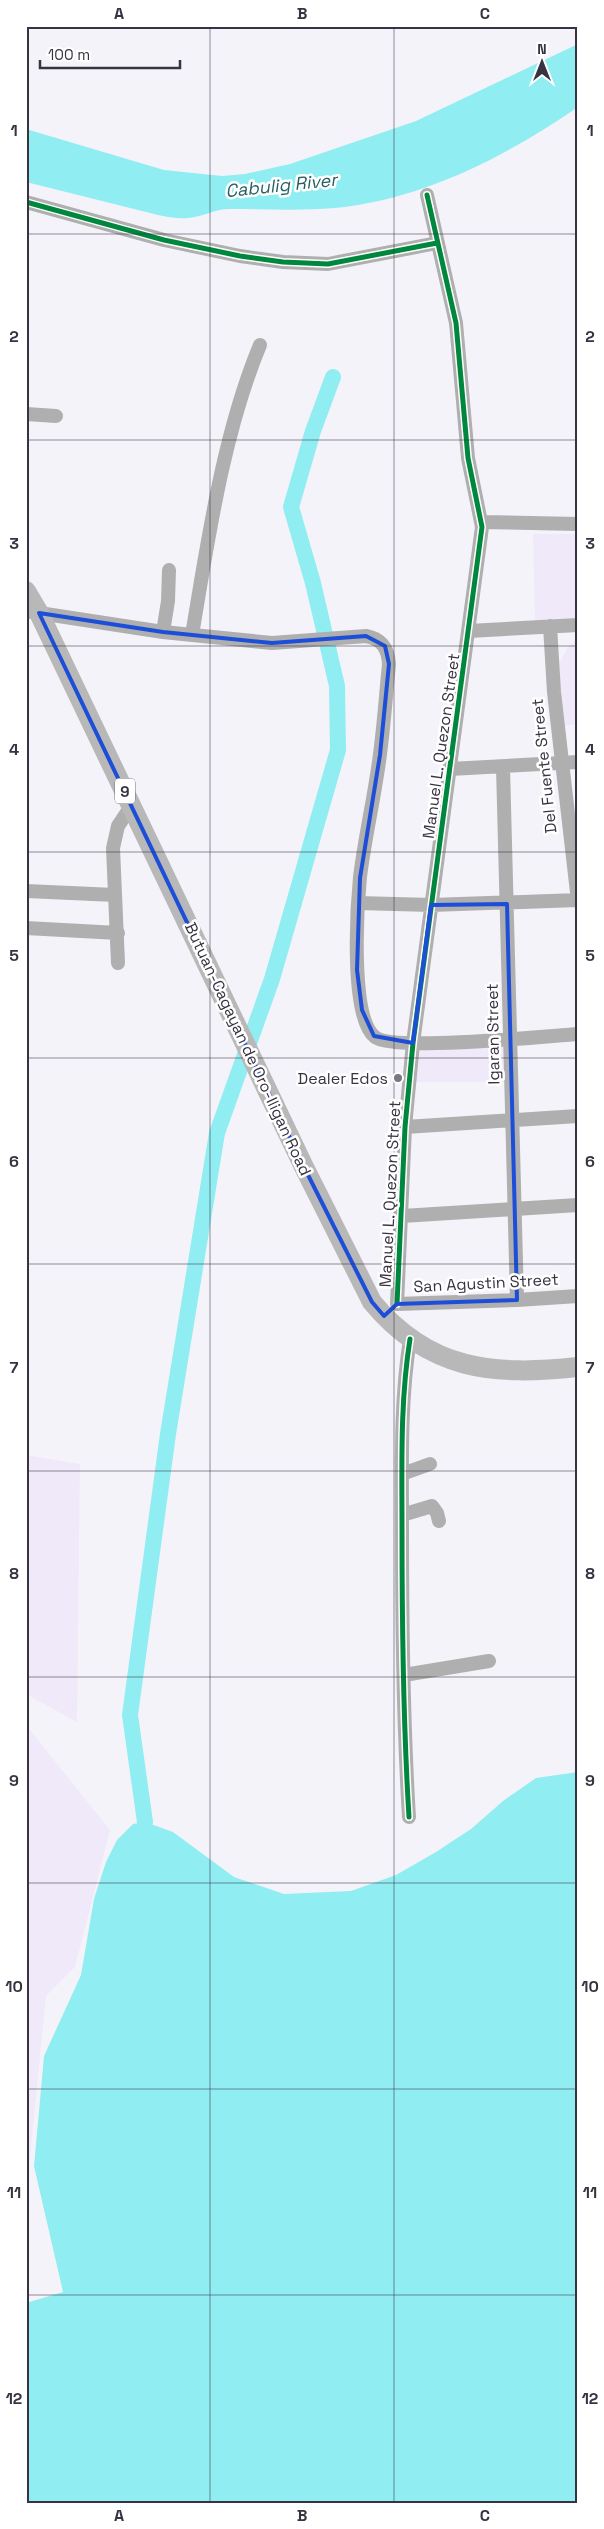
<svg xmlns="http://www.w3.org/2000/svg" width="604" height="2529" font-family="'Space Grotesk',sans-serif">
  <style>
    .built { fill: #efe9fa }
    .water { fill: #90edf2 }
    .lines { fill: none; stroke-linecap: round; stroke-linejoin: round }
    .river { stroke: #90edf2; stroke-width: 16 }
    .minor { stroke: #aeafae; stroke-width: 14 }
    .highway { stroke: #b9b8b9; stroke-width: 20 }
    .cycleway-casing { stroke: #fff; stroke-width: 8 }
    .cycleway { stroke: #00873e; stroke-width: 5 }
    .marked { fill: none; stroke: #1d4ed8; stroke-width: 4; stroke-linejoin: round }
    .grid { fill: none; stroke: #383341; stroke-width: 1; stroke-opacity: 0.55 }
    .poi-dot { fill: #7a7682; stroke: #fff; stroke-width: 2 }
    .labels { text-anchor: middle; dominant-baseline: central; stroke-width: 5; stroke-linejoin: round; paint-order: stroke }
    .shield { fill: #fff; stroke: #74707a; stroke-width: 1 }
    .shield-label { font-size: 15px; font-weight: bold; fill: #383341 }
    .street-label { font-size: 16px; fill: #383341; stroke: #fff }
    .poi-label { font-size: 16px; fill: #383341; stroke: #fff; text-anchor: end }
    .water-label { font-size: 18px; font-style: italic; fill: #286062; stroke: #fff }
    .neatline { fill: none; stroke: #383341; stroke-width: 2 }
    .grid-label { font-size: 16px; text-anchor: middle; font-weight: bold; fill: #383341 }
  </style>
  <rect width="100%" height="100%" fill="#f5f3fa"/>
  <path class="built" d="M533,534h45v85l-43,2z
    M578,639v85l-15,2 -5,-61 11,-19z
    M507,1047v35h-92l1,-33z
    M26,1455l54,9 -3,258 -51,-28z
    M26,1725l84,105 -35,137 -29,29 -20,201z"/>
  <path class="water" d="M578,44v63c-73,50 -154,92 -243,101 -35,3 -71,1 -106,1 -14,0 -27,8 -41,9 -10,1 -20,-1 -30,-3l-132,-33v-53l138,41 58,6 23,-2 45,-10 126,-43z
    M578,1772v731h-552v-200l37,-11 -29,-126 10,-110 37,-81 13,-76 12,-37 11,-22 16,-16 12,-2 28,10 61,45 50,17 67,-3 45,-16 40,-23 35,-23 32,-28 33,-23z"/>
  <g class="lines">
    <path class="river" d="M145,1822l-15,-107 38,-281 49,-301 55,-154 66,-229 -1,-64 -24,-103 -22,-76 22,-76 20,-54"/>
    <path class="minor" d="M26,202l138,38 76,16 43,6 45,2 109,-21
      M26,414l30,2
      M482,522l96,2
      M26,611l137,21 109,11 94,-7c16,3 22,12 23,28 -3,30 -5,60 -9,90 -5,41 -15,82 -20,123 -3,30 -10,141 15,160 19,15 171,-1 203,-3
      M550,626l4,66 24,209
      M469,631l109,-6
      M163,632l5,-31 1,-31
      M192,635c16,-95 31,-201 68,-290
      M503,767l14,533
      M450,769l128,-7
      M26,891l89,4
      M358,903l73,2 147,-5
      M26,928l92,5
      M118,963l-5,-115 5,-22 14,-21
      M405,1127l173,-11
      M402,1216l176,-11
      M397,1304l8,-177 8,-84 69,-516 -14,-69 -12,-135 -29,-128
      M397,1304l120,-4 61,-4
      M402,1474l28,-10
      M402,1515l30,-9 5,7 2,8
      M404,1675l85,-14
      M409,1817c-6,-96 -7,-192 -7,-288 0,-64 -2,-127 8,-190"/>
    <path class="highway" d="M26,591l13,22 265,554 68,135c57,69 122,74 206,65"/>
    <g class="cycleway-casing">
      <path id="cycleway" d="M26,202l138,38 76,16 43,6 45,2 109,-21
        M397,1304l8,-177 8,-84 69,-516 -14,-69 -12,-135 -29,-128
        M409,1817c-6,-96 -7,-192 -7,-288 0,-64 -2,-127 8,-190"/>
    </g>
    <use href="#cycleway" class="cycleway"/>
  </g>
  <path class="marked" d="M39,613l124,19 109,11 94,-7 19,10 4,18 -9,91 -20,123 -3,92 5,40 12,26 39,7 18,-138 76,-1 10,396 -120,4 -13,12 -12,-14 -68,-135z"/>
  <path class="grid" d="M210,26v2477M394,26v2477M26,234h552M26,440h552M26,646h552M26,852h552M26,1058h552M26,1264h552M26,1471h552M26,1677h552M26,1883h552M26,2089h552M26,2295h552"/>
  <circle class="poi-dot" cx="398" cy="1078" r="5"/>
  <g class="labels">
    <rect class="shield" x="115" y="778.5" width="20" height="25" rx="4"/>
    <g class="shield-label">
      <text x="125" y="791">9</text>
    </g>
    <g class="street-label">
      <text transform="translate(441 746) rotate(-82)">Manuel L. Quezon Street</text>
      <text transform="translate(544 766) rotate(-96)">Del Fuente Street</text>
      <text transform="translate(493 1034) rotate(-91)">Igaran Street</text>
      <text transform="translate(248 1049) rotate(65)">Butuan-Cagayan de Oro-Iligan Road</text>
      <text transform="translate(390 1194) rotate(-87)">Manuel L. Quezon Street</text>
      <text transform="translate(486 1283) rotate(-3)">San Agustin Street</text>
    </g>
    <g class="poi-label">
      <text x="388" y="1078">Dealer Edos</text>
    </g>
    <g class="water-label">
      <text transform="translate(281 185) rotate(-6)">Cabulig River</text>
    </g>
  </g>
  <rect width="604" height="2529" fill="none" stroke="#ffffff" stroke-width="55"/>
  <g transform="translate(542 62)" stroke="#ffffff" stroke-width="4" paint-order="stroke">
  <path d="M0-4L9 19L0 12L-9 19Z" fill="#383341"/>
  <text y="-8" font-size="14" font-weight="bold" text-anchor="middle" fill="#383341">N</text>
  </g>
  <path d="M40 60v8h140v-8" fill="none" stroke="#383341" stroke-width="2.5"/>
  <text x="48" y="60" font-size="15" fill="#383341" stroke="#ffffff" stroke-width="4" paint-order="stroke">100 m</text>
  <rect x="28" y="28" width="548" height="2474" class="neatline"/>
  <g class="grid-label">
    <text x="119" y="19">A</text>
    <text x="302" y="19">B</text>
    <text x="485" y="19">C</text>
    <text x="14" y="136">1</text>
    <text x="590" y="136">1</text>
    <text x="14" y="342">2</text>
    <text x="590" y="342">2</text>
    <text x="14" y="549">3</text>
    <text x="590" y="549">3</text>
    <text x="14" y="755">4</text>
    <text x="590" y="755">4</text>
    <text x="14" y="961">5</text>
    <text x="590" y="961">5</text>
    <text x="14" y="1167">6</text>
    <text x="590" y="1167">6</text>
    <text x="14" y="1373">7</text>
    <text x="590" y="1373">7</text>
    <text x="14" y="1579">8</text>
    <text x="590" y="1579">8</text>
    <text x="14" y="1786">9</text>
    <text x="590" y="1786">9</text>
    <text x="14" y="1992">10</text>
    <text x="590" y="1992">10</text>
    <text x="14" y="2198">11</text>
    <text x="590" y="2198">11</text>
    <text x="14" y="2404">12</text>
    <text x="590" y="2404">12</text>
    <text x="119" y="2521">A</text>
    <text x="302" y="2521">B</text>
    <text x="485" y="2521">C</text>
  </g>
</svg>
